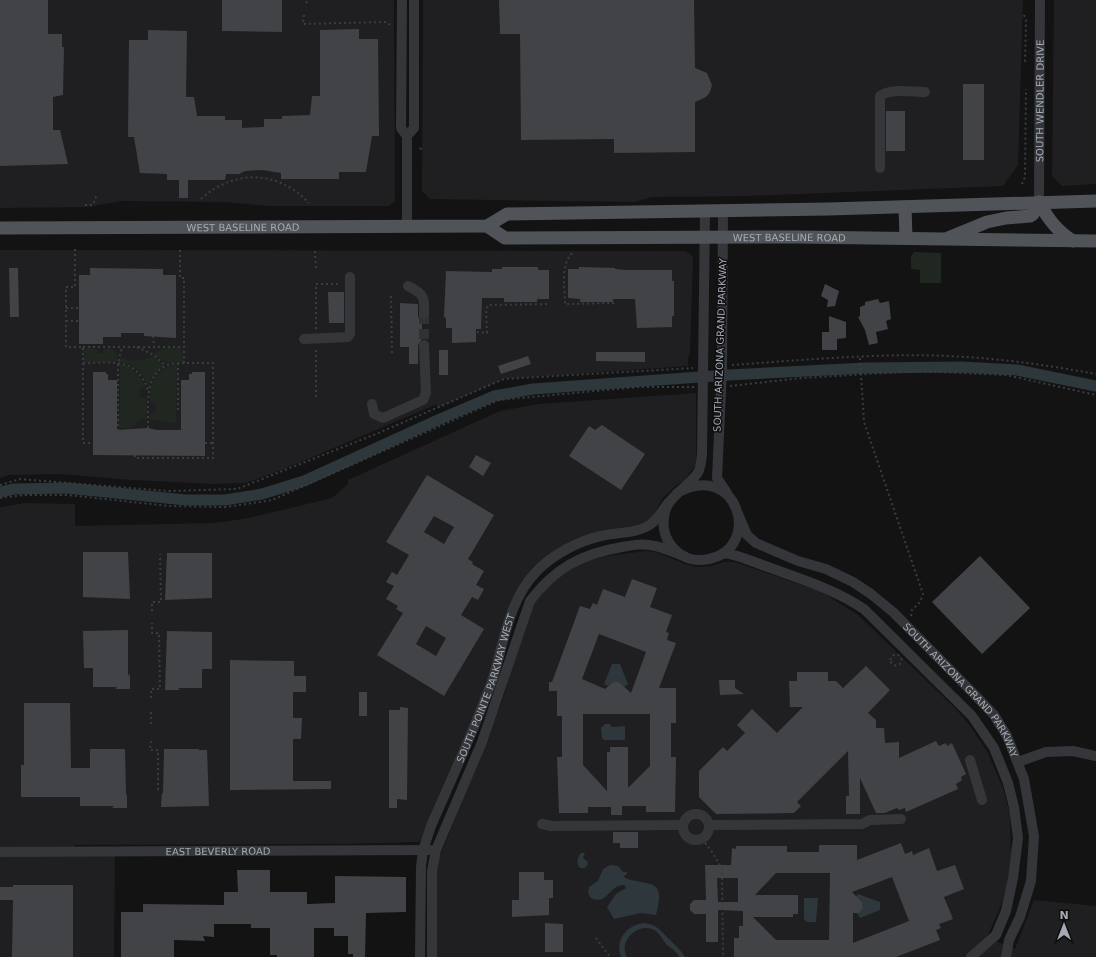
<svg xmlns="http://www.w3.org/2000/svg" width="1096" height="957" font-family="'DejaVu Sans',sans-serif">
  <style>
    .built { fill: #1f1f21 }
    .green { fill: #1f2720 }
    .water { fill: #2d373c }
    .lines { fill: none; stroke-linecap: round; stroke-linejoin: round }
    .canal { stroke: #2d373c; stroke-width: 11 }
    .building { fill: #424347; fill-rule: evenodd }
    .minor-tunnel { stroke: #303134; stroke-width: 10; stroke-dasharray: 10 5; stroke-linecap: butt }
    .path { stroke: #3a3d40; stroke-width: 2; stroke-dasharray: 2 3; stroke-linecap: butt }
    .minor { stroke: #343639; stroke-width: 10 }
    .major { stroke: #505358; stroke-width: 13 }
    .labels { text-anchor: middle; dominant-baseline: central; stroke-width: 3; stroke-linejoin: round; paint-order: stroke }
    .street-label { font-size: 10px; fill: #a5abb4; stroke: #0e0e0f }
  </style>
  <rect width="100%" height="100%" fill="#131314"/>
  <path class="built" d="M0,0h394l1,201 -6,5h-120l-46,-4 -102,-1 -33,6 -88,1z
    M423,0h600l-5,165 -15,21 -256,10 -95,1 -18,5 -204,-3 -8,-8z
    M1054,0h42v184l-34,2 -10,-10z
    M0,250l686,1 7,6 -3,98 -2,1v10l-184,13 -67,29v-4l-155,66 -36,13 -35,1 -79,-4 -71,-6 -52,1 -9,3z
    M696,393v71l-12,17 -10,6 -12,12 -9,18 -9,6 -10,3 -43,8 -70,53 -9,11 -6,17 -16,60 -69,165 -3,2 -72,2 -272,1v7h41l-1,105h-114v-450l26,-4 49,1v22l139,-3 35,-5 83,-20 16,-14v-4l152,-69 39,-7z
    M645,551l11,1 29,12 13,3 13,-1 13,-4h11l87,30 36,23 98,94 14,17 17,25 16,37 7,26 1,42 -3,25 -6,22 -15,34 28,12 19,-49 62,6v51h-661l1,-84 2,-12 64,-160 25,-83 7,-15 19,-24 31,-18 23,-5z"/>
  <path class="green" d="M914,252l27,1v30h-21v-13l-9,-1v-13z
    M168,348h12l4,13 -17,3 -12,-10 2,-3z
    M84,349h13v4h6l1,-4h8l6,6 -2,7h-32z
    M153,356l11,9 -11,11 -5,11c-4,-15 -14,-23 -29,-25l2,-5c11,6 20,4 32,-1z
    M120,364c13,4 19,10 25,22l-6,3 1,8 6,2v20l-8,2 -7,7h-12z
    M177,364l-1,60 -26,-5v-5l6,-2 1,-7 -7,-4c0,-20 7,-32 27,-37z"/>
  <path class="water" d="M612,664h8l8,20 -4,3 -5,-5h-6l-5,4 -4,-2z
    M605,724h5l2,3 13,-1v14h-21l-2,-2 -1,-10z
    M581,853h4l-2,5 5,4 -1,4 -3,2h-4c-4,-5 -3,-11 1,-15z
    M610,865l8,1 5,6h4v2l-3,2 1,2c26,9 41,-1 31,37l-15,-2 -27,6 -7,-12 9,-13 10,-6 -2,-3c-15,0 -17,21 -33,13l-3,-5 1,-6 9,-6 5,-12z
    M858,894l22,8v8l-20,8 -3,-5 6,-5 -1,-6 -6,-5z
    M804,898h14l-2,24h-9l-3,-3z
    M643,923c15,1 18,9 28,18 5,5 10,9 14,16h-6c-3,-7 -8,-8 -13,-13 -4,-5 -6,-11 -12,-14 -16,-8 -36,11 -27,27h-6c-6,-17 5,-31 22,-34z"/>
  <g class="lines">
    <path class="canal" d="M0,492l14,-3 52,-1 120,12h39l37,-6 42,-13 136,-62 54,-23 39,-7 195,-14 137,-7 96,-1 56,3 79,16"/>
  </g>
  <path class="building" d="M0,0h48v34h14v13h2l-1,48 -10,2v33h7l8,34 -68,2z
    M222,0h60v32l-60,-1z
    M499,0h195l1,68 12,5 5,12 -2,7 -4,5 -11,5v50l-81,1v-14l-93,1 -1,-106h-20z
    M359,29v10h19l1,97h-7l-6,36h-27v7h-58v-6l-19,-3 -17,1 -6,3h-13l-1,6h-37v18h-9v-18h-12v-6l-27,-1 -6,-36h-6l1,-97h19v-10l39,1 -1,66h8l3,19h28v4h17v8l22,-1v-8h18v-3l28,-1 2,-19h8v-66z
    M963,84h21v76h-21z
    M886,111h19v40h-19z
    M502,267h36v3h11v29h-12v3h-33v-4h-22l-1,31h-5v13l-24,1v-15h-6v-10l-2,-1 2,-46 46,1v-3h10z
    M579,267l36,1v1l11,1h46v11h2v35h-2v11l-35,1 -2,-29h-22v3h-33v-3l-12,-1v-29h11z
    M9,268h9l1,49h-9z
    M90,268l73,1v6h13v63l-32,-2v-3h-23v4h-18v7h-24v-69h11z
    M825,284l14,7 -4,15 -8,1 1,-7 -7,-4z
    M328,292h16v31h-15z
    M878,299l2,4 9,-2 2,18 -5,2 2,8 -12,3 2,11 -9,2 -4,-15 -7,-13 2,-1v-9l5,-2v-3z
    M400,303l18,1v13l4,3v19l-4,6v19h-9v-17h-9z
    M829,316l17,6v16l-9,1v11h-15v-18h7z
    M439,350h9v25h-9z
    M596,352h49v10l-49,-1z
    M528,356l3,8 -30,10 -3,-8z
    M93,372h13v2h2v6h9v50l31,-2 9,2h24v-50h8v-6h3v-2h13v84l-112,-1z
    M602,425l43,29 -24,36 -52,-34 20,-30 6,4z
    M476,455l15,8 -8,13 -14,-9z
    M427,475l67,40 -26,44 5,3 -1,2 12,7 -8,14 8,4 -6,11 -6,-3 -11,18 23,14 -40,67 -67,-41 26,-42 -7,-4 2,-3 -12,-7 8,-13 -8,-4 6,-10 5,3 12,-20 -23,-13zM434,516l20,11 -10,17 -20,-12zM426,626l20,12 -10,18 -20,-12z
    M83,552h45l2,47 -47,-2z
    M167,553h45v45l-47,2z
    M980,556l50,52 -48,46 -50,-52z
    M632,579l25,9 -7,19 22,8 -6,17 3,1 -2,7 9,3 -17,45h17v35h-5v34h5l-1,55h-29v-6h-24v9h-11v-8h-23v6h-29l-2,-56h5v-41h-5v-25h-8v-9h3l28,-76 10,3 3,-6 4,2 6,-16 22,8zM599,634l47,18 -15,41 -12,-11h-6l-8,7 -23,-10zM583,714h67v52l-22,22v-41h-18v5h-3v39l-24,-26z
    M128,630v46l2,-2v15h-15l2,-2h-24v-19h-9l-1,-37z
    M167,631l45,1v37h-10v19h-24l2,2h-15z
    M230,660l64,1v15h12v16h-13v26h9l-1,21h-8v42h38v8l-101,1z
    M866,666l24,24 -22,23 8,7v8h8l1,15 14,-1v16l37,-17 3,5 7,-3 1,3 5,-3 14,31 -5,3 1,3 -6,4 2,5 -52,23 -1,-4 -6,2 -2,-2 -12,5h-9l-16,-35v36h-14v-18h3l-1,-45 -51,51 4,4 -7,7 -78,1 -17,-17v-26l24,-24 4,4 18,-18 -8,-8 15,-16 25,24 26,-26h-13l-1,-26h8v-9h31v9h8l7,7z
    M719,680h16v8l9,6 -24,1z
    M359,692h8v24h-8z
    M24,703h46l1,65h19v-19h35l1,46 1,-1v14h-15l2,-2h-34v-9h-59v-32h3z
    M400,707l8,1 -1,92 -10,-1v9h-8v-98h11z
    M164,749h35v1h8l2,56 -48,1 1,-15 1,2z
    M613,832h25v16h-18v-5h-7z
    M901,843l4,11 7,-3 1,4 16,-7 8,23 18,-6 9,24 -20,8 9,22 -14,5 2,4 -5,2 4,10 -44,17h-162v-19h5v-12h4v-15l-25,-1v32h-12v-28h-12l-4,-4v-6l4,-4h12l-1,-35h26l1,-17 4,1v-3h51v6h32v-7h38v15zM776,873h54l-1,67h-53l-23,-23h40v-3h5v-19h-43zM892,877l17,44 -56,22v-30h6l4,-5 -1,-6 -10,-10zM717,878h21v24h-20z
    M237,870h33v22h37v12l28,-1v-27l71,1v35l-40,1 -1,44h-12v-3h-5v-18h-14v-8h-20v29h-37v-2h-7v-27h-19v-4h-37v13l-11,-1 2,5 -31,-1v17h-53v-45h22v-8l81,1v-13h14z
    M519,872h25v8h9v18h-4v17l-37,2v-17h7z
    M13,885h60v72h-61l1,-57h-13v-13h13z
    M545,923l18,1v28h-18z"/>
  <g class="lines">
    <path class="minor-tunnel" d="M424,314v31"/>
    <path class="path" d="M306,3l2,-3
      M304,15l-1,9 82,-2 7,4
      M1024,15l2,5 -1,44
      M420,148l2,2
      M1022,184l3,-7 1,-88
      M201,199c33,-30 77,-29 108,4
      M85,205h8l3,-8h2
      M75,249v38h-9v60h17v96h10
      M315,251l1,19
      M572,253c-12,13 -7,35 -7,51l50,-1
      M391,296l1,58
      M66,308h13
      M66,321h13
      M316,329v-45h24
      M477,332l10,1 -1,-24 3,-4 61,-1
      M153,336l1,11
      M83,347h102
      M137,347l17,8 12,11
      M860,358l4,64 59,172 -3,8 -8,8 -1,7
      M83,363c29,0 54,-6 65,27
      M178,363v48
      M732,365c71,-5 144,-12 216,-9 50,2 99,9 148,18
      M730,386l72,-8 117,-7 87,4 90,20
      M316,397v-48
      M148,428c0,-29 -5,-66 36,-65
      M118,431v-68l4,-16
      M205,443h8
      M135,455v3h78v-95h-29v-85h-4v-29
      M0,485l20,-6 148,12 69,-2 139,-55 128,-55 189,-11
      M0,498l24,-3h44l101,11 57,1 46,-7 227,-100 139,-13h56
      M152,611v-9h9l-1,-48
      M890.5 660a5.5 5.5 0 1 1 11 0a5.5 5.5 0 1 1-11 0Z
      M151,698v-9h9l-1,-56h-7v-10
      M151,712v15
      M151,741l-1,9h8v42
      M702,839l11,14 9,16 1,88
      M596,938l14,19"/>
    <g class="minor">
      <path d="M402,0l-1,128 6,8v89"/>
      <path d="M407,136l7,-8v-128"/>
      <path d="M880,168v-72c10,-8 32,-4 45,-4"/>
      <path id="s1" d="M1039,202l1,-202"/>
      <path d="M723,211l-1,157 -5,110 10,15"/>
      <path d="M408,286c16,8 17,11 16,28"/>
      <path d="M304,339l44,-2 2,-3v-57"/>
      <path d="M372,404l2,10 9,4 40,-18 3,-7 -2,-48"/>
      <path d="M677,493c60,-34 87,54 32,66 -10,2 -21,1 -29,-5 -12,-9 -18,-22 -16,-37 2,-20 22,-28 33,-43 4,-5 4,-13 5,-20l3,-243"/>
      <path id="s2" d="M738,514l9,21 9,8 42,18 28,8 27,13 18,12 22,18 83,84 18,19 13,21 17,43 10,57 -3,45 -11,36 -11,23 -3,17"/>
      <path d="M724,553c15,2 29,9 44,14 33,12 66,22 96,42l108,107 22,32 14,35 6,24 4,31 -5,40 -7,33 -10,24 -25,22"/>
      <path d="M970,760l12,40"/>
      <path d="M1018,762l28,-10 27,-1 23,5"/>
      <circle cx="696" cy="827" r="13"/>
      <path d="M542,824l9,2 131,-1"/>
      <path d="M709,825l153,-1 8,-4 31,-1"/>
      <path id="s3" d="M0,852l430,-2"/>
      <path id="s4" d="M420,957l1,-90 2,-17 8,-24c21,-48 43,-96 61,-145 12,-37 16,-80 44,-109 16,-17 42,-31 65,-36 16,-4 36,-2 50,-12 7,-5 12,-14 17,-21"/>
      <path d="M432,957v-86l4,-21 46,-108 48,-141c25,-33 51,-47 92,-54 11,-2 22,-4 33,-1 10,2 20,7 29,10"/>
    </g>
    <g class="major">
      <path d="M1039,202c9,17 18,29 34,39"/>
      <path d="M905,207l1,31"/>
      <path id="s5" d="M487,226l18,12 293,-1 298,4"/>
      <path id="s6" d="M0,228l487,-2 20,-12 322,-5 267,-8"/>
      <path d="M948,238l39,-16 19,-4 24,-2 3,-2 6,-12"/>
    </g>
  </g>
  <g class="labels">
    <g class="street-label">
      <text stroke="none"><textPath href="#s1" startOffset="101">SOUTH WENDLER DRIVE</textPath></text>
      <text stroke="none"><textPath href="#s6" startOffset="243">WEST BASELINE ROAD</textPath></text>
      <text stroke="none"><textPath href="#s5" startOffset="306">WEST BASELINE ROAD</textPath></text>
      <text transform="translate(720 345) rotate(-88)">SOUTH ARIZONA GRAND PARKWAY</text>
      <text stroke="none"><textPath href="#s4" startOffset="281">SOUTH POINTE PARKWAY WEST</textPath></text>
      <text stroke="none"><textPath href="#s2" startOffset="294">SOUTH ARIZONA GRAND PARKWAY</textPath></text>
      <text stroke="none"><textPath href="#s3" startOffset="218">EAST BEVERLY ROAD</textPath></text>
    </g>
  </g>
  <g transform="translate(1064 925)" stroke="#0e0e0f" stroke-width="3" paint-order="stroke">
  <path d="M0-3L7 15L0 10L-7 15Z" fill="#a5abb4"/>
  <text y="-6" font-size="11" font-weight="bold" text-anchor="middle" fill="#a5abb4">N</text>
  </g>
</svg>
